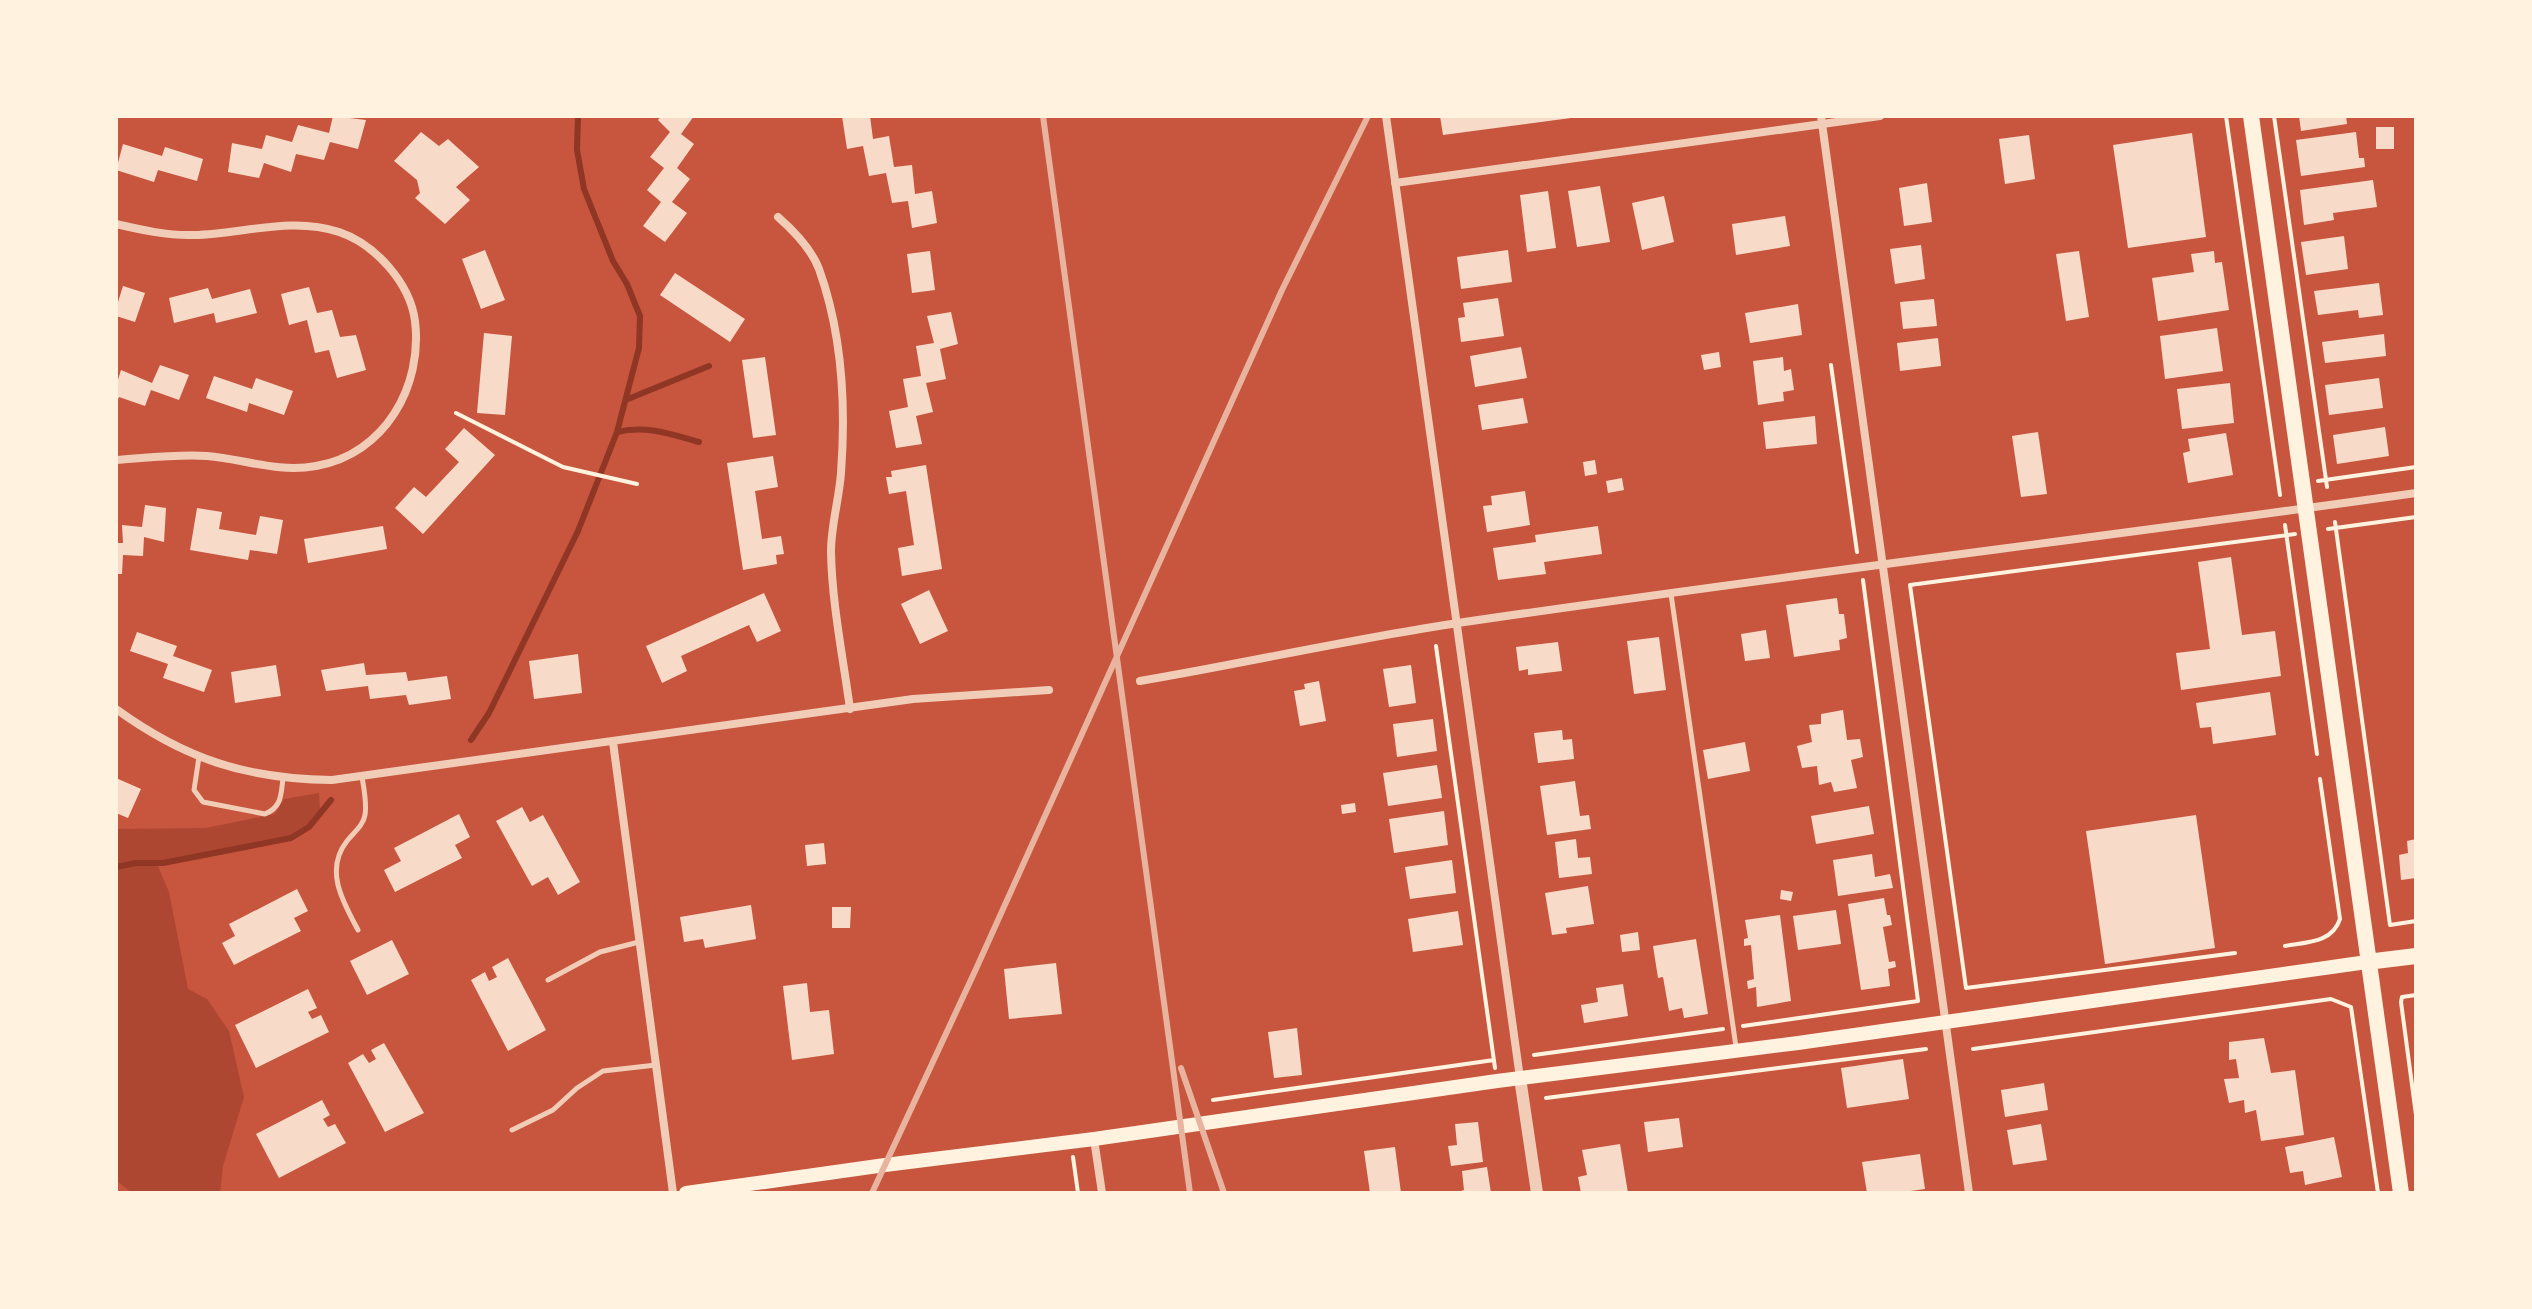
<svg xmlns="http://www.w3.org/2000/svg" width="2532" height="1309" font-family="'DejaVu Sans',sans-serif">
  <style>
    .green { fill: #ae4732 }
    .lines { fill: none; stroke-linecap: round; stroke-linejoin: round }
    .stream { stroke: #8f3625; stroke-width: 6 }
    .building { fill: #f7dbc8 }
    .path { stroke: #fff3e0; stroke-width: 4 }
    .service { stroke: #f1ccb7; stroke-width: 5 }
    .minor { stroke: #f1ccb7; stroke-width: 8 }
    .tertiary { stroke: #f1ccb7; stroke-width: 12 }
    .secondary { stroke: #fff3e0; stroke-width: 14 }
    .primary { stroke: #fff3e0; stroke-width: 16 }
    .rail { stroke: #e9b49f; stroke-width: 6 }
  </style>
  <rect width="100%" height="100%" fill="#c8553d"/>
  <path class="green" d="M319,793l1,19 -11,15 -18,11 -134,26 12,28 19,97 19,10 22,32 15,66 -21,69 -3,27h-88l-16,-13v-351l90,-1 69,-14 9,-15z"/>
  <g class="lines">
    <path class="stream" d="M628,399l81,-33
      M617,432c29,-7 54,2 82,10
      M471,740l18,-27 89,-182 39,-99 22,-84 1,-32 -13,-32 -14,-23 -29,-72 -7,-39 1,-34
      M116,867l20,-4h27l128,-25 18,-11 22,-27"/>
  </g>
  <path class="building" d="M333,116l33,4 -8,29 -28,-7 -6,18 -28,-6 -5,18 -27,-9 -5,15 -31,-6 4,-29 30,6 4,-14 26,7 6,-17 31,8z
    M661,116h33l-13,18 13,10 -17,24 13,11 -18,23 15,11 -22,29 -22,-16 18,-24 -14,-12 17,-22 -14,-11 20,-25 -12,-12z
    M842,116h28l3,23 16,-3 5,31 18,-2 3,29 17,-3 5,32 -25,5 -4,-27 -16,2 -6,-30 -17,3 -6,-30 -16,3z
    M1440,116h131v2l-128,17z
    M2299,116h47l1,8 -46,7z
    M2376,127h18v22h-18z
    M421,132l18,14 9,-7 31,28 -23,20 14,13 -25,24 -30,-26 5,-5 -3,-13 -23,-19z
    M2356,132l3,26h5l1,9 -64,9 -5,-36z
    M2192,133l14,104 -78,11 -15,-103z
    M2029,135l6,44 -30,5 -6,-45z
    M123,144l39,12 3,-9 38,12 -6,22 -39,-11 -4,12 -38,-12z
    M2373,180l4,27 -44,6 1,7 -30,5 -4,-35z
    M1927,183l5,39 -28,4 -5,-38z
    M1600,186l10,56 -33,5 -9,-56z
    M1548,191l8,57 -29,4 -7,-57z
    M1664,196l10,46 -32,8 -10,-47z
    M1785,216l5,30 -54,9 -4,-31z
    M2344,236l4,33 -42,6 -5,-33z
    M1921,245l4,34 -30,5 -5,-35z
    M485,250l20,50 -24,9 -19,-50z
    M1508,250l4,32 -51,7 -4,-32z
    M930,251l5,39 -23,3 -5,-39z
    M2079,251l10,66 -23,4 -10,-67z
    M2214,251l1,12 7,-1 7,48 -71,11 -6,-43 42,-6 -3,-18z
    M675,273l70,46 -15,23 -70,-47z
    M2379,283l4,32 -24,3 -1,-8 -40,5 -4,-24z
    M123,286l22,7 -10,29 -19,-6v-15l2,1z
    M309,287l8,26 15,-3 8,27 16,-2 10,35 -29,8 -8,-28 -14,3 -8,-33 -18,5 -8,-31z
    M208,288l4,11 38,-10 7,24 -41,10 -2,-10 -40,10 -5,-25z
    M1498,298l6,38 -43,6 -3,-24 7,-1 -2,-14z
    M1934,299l3,27 -34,3 -3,-27z
    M1798,304l4,31 -52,8 -5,-30z
    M951,312l7,32 -18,5 6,30 -20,4 7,29 -17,4 6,28 -26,4 -7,-37 19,-4 -5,-28 18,-3 -5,-30 18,-3 -7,-27z
    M2217,328l6,43 -58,8 -5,-43z
    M484,333l28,3 -7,79 -28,-2z
    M2384,334l2,22 -61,7 -3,-21z
    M1938,338l3,28 -41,5 -3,-28z
    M1521,347l6,31 -52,9 -5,-31z
    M1719,352l2,15 -17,3 -3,-15z
    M765,357l11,78 -23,3 -11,-78z
    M1783,357l1,14 7,-2 3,21 -11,2 1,9 -26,4 -5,-44z
    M160,365l29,10 -10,25 -28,-10 -6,16 -26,-9 -3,8v-19l5,-16 31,13z
    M214,376l38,13 4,-11 37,13 -9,24 -35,-12 -2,9 -41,-14z
    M2379,378l4,30 -54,7 -4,-30z
    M2230,383l4,40 -52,6 -5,-40z
    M1523,398l5,25 -46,7 -4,-25z
    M1815,416l2,28 -51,5 -3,-27z
    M2385,427l4,29 -52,8 -4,-29z
    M464,428l31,27 -72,79 -28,-26 19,-21 12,10 33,-35 -14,-13z
    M2038,432l9,62 -26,3 -9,-61z
    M2226,433l7,42 -45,8 -5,-30 7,-2 -2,-12z
    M773,456l5,31 -23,4 7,48 19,-3 3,18 -8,1 1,9 -34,6 -16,-107z
    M1595,460l2,14 -12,2 -2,-14z
    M926,465l16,104 -40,7 -4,-28 16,-3 -8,-54 -17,3 -3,-17h6l-1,-6z
    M1622,478l2,12 -16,3 -2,-12z
    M1525,491l5,34 -43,7 -4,-26 9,-1 -1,-9z
    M145,505l21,3 -2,34 -20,-5 -1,19 -20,-1 -1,19h-6v-31h7l-1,-18 20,2z
    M197,508l25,4 -3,17 37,6 4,-19 23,4 -6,34 -27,-4 -2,10 -58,-10z
    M383,526l4,23 -79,14 -4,-24z
    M1598,526l4,28 -58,8 2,12 -48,6 -5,-32 43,-6 -1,-7z
    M2231,557l11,78 33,-4 6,45 -100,14 -5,-37 34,-4 -12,-87z
    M929,590l19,41 -28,13 -19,-40z
    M764,593l17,38 -24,11 -8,-17 -68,31 6,15 -25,12 -16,-37z
    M1837,598l2,16h5l3,24 -8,2 1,10 -46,7 -8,-52z
    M1766,630l4,28 -25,3 -4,-27z
    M137,632l40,14 -4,10 39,14 -8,22 -41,-14 5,-14 -38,-13z
    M1659,637l7,53 -32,4 -7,-53z
    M1558,642l4,29 -34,4v-6l-9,2 -3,-24z
    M578,654l4,39 -48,6 -5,-38z
    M364,663l2,12 40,-3 2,9 39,-5 4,23 -42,6 -3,-10 -36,4 -2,-13 -42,5 -5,-21z
    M276,665l5,31 -46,7 -4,-31z
    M1411,665l5,38 -27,4 -6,-38z
    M1319,681l7,40 -26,5 -6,-35 11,-2 -1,-5z
    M2270,692l6,43 -63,9 -2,-17 -11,1 -4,-25z
    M1843,710l4,30 13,-1 3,18 -12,3 6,28 -23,4 -3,-10 -12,3 -2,-19 -15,2 -5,-22 15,-4 -3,-17 12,-1v-10z
    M1433,719l4,32 -40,6 -4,-33z
    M1562,730l1,10 9,-1 2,20 -36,4 -4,-30z
    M1745,742l5,29 -42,8 -5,-29z
    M1437,765l5,33 -54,8 -5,-33z
    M116,778l25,11 -13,29 -12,-5z
    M1575,781l5,35 9,-1 2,14 -44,6 -7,-49z
    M1355,803l1,9 -14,2 -1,-9z
    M1869,806l5,28 -58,10 -5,-28z
    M522,807l8,15 13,-7 37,67 -22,13 -10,-18 -16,9 -36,-65z
    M1444,811l4,34 -54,8 -5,-34z
    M459,814l11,23 -15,8 7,13 -67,34 -11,-22 17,-9 -7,-13z
    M2196,815l19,133 -110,16 -19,-133z
    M1576,839l2,19 12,-1 2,17 -33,4 -4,-36z
    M2416,839v39l-15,2 -2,-25 9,-2 -1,-12z
    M824,843l2,21 -19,2 -2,-21z
    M1872,854l3,23 15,-3 3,14 -55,8 -5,-36z
    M1452,860l4,33 -46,6 -5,-32z
    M1588,886l6,38 -28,4 1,5 -15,2 -7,-42z
    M297,889l11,22 -14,7 7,13 -67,34 -12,-22 13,-7 -6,-12z
    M1781,890l12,2 -2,9 -11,-2z
    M1884,898l3,17h3l2,10 -9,2 6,35 6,-1 1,6 -8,2 2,17 -29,4 -13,-86z
    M751,905l5,34 -51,9 -2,-9 -19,3 -4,-25z
    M832,907h19l-1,21h-18z
    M1836,910l5,34 -43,6 -5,-34z
    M1458,911l5,34 -50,7 -5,-33z
    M1780,915l11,86 -34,6 -1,-20 -8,2 -1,-8 7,-2 -3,-34 -7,1v-7l4,-1 -3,-18z
    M1638,932l2,18 -18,2 -2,-17z
    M1696,939l12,75 -24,4 -2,-10 -13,3 -6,-34 -5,1 -5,-32z
    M392,940l17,34 -42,21 -17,-34z
    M508,958l38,72 -38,21 -37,-71 14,-8 4,9 8,-4 -5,-10z
    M1056,963l6,51 -53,5 -5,-50z
    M807,983l3,29 19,-2 5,44 -42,6 -9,-74z
    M1623,984l5,32 -44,7 -3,-18 17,-3 -2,-14z
    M308,989l9,19 -9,4 4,7 9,-4 8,17 -73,36 -21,-43z
    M1297,1028l5,47 -28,3 -6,-46z
    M2264,1038l7,35 24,-3 9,65 -43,6 -5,-31 -11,3 -1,-13 -15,3 -5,-24 15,-1 -3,-19 -7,1v-18z
    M384,1043l40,70 -39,19 -37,-69 15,-9 6,9 7,-4 -5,-9z
    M1903,1059l6,40 -62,9 -6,-40z
    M2044,1083l4,27 -43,7 -4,-27z
    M322,1100l8,15 -7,4 5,8 7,-3 11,19 -67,35 -23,-44z
    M1679,1118l4,29 -35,5 -4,-30z
    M1478,1122l5,40 -32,4 -3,-20 9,-1 -2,-21z
    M2041,1124l6,36 -34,5 -6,-35z
    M2334,1137l8,40 -37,8 -2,-14 -13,2 -5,-26z
    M1620,1144l8,49h-47l-3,-16 9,-2 -5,-25z
    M1395,1147l6,46h-31l-6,-42z
    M1920,1154l5,35 -29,4h-29l-5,-31z
    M1487,1167l4,26h-36l9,-3 -2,-19z"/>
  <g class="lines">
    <path class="path" d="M2226,116l54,379
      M2274,116l53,371
      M1831,365l26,187
      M456,413l107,54 74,17
      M2318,481l98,-14
      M2335,522l55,403 26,-4
      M2285,525l32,229
      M2328,529l88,-12
      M1436,646l59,422
      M2285,946c22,-4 47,-3 55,-27l-20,-140
      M2235,953l-269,35 -56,-403 385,-51
      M2416,995l-14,2 -1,5 15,113
      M1743,1026l175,-25 -55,-421
      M1973,1049l358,-50 20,8 27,186
      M1534,1055l189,-26
      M1546,1098l380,-49
      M1213,1100l281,-40
      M1073,1157l5,36"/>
    <path class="service" d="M1671,594l65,453
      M199,757l-5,33 9,12 62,12c17,-7 16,-20 18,-36
      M358,930c-15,-28 -34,-60 -11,-89 7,-9 16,-15 18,-26 2,-12 -1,-26 -3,-38
      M548,980l52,-28 39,-10
      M512,1130l41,-20 24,-22 26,-17 53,-6"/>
    <path class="minor" d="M1386,116l134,962
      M1821,116l148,1077
      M1395,183l485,-67
      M778,217c16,14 33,31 41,52 23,64 27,137 22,204 -2,27 -10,52 -10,79 1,52 12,105 19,157
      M116,224c26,6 52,12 78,11 49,-1 97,-19 145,-3 36,12 71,51 76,89 8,65 -30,133 -99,145 -38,7 -72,-7 -109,-10 -30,-2 -61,2 -91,4
      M1140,681c106,-18 211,-42 318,-58 319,-47 639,-85 958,-130
      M116,709c69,50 130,70 216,71l581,-81 136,-9
      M613,742l60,451
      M1094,1139l8,54"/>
    <path class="tertiary" d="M1520,1078l17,115"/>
    <path class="secondary" d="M686,1193l199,-28 209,-26 403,-58 301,-38 569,-81"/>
    <path class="primary" d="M2251,116l150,1077
      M2367,962l49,-6"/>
    <path class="rail" d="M1043,116l147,1077
      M1181,1068l43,125
      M872,1193l104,-224 306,-679 86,-174"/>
  </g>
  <rect width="2532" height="1309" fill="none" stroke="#fff3e0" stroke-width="236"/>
</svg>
